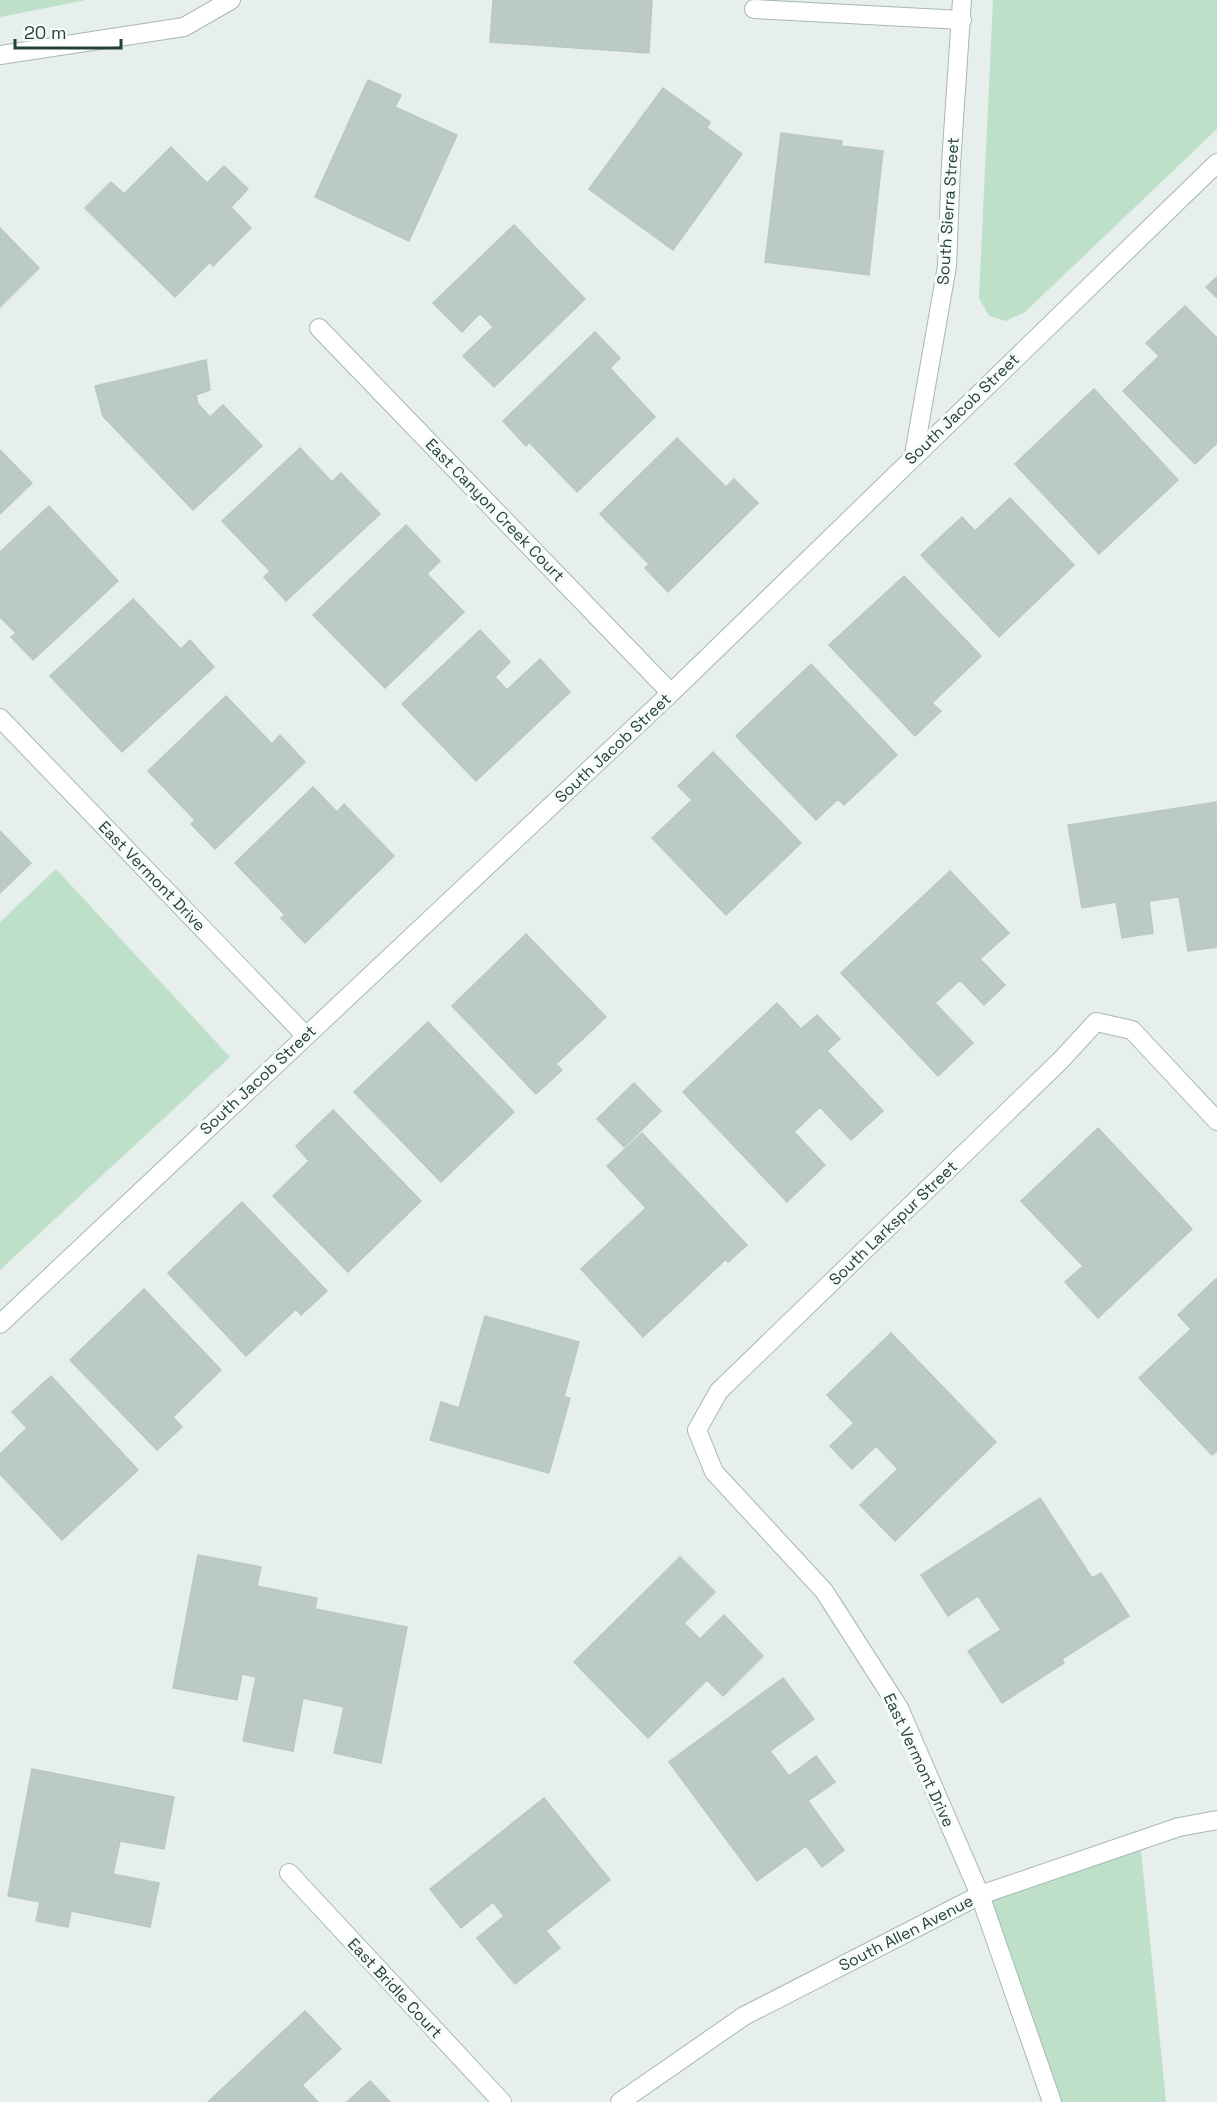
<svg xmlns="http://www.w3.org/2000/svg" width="1217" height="2102" font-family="'Space Grotesk',sans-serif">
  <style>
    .green { fill: #bfe0c8 }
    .building { fill: #bbcac4; stroke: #b8c9c2; stroke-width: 1.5 }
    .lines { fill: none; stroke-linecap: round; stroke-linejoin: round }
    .minor-casing { stroke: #a8b8b2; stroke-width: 20 }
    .tertiary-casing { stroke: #a8b8b2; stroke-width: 20 }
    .minor { stroke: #fff; stroke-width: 18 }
    .tertiary { stroke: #fff; stroke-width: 18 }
    .labels { text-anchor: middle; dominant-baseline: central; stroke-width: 6; stroke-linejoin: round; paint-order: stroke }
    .street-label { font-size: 16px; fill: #24423a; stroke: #f7fbf9 }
  </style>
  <rect width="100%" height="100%" fill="#e6efeb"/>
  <path class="green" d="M0,0h86l-86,17z
    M993,0h224v129l-192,183 -19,9 -17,-5 -10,-18z
    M56,869l174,188 -230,213v-348z
    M1140,1840l26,262h-114l-72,-207z"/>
  <path class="building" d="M493,0h159l-3,53 -159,-11z
    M368,80l33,15 -6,12 62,28 -48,106 -94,-44z
    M663,88l47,34 -3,6 35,26 -69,96 -84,-61z
    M781,133l61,8 -1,5 42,5 -14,124 -104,-13z
    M171,147l36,36 17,-17 24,23 -17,18 20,21 -38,38 -3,-4 -35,35 -90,-89 26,-26 13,12z
    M514,225l71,74 -91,88 -31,-31 30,-29 -13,-14 -18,19 -29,-29z
    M0,228l39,40 -39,39z
    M1217,277v21l-11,-11z
    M1185,306l32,32v105l-22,21 -72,-73 36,-35 -13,-13z
    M595,332l25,26 -10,10 45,49 -78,75 -48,-50 -3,4 -23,-25z
    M206,360l4,30 -14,5 2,9 12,13 13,-12 39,41 -69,64 -90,-94 -8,-30z
    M1094,389l84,91 -79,74 -84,-90z
    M677,438l49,49 8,-8 24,24 -90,89 -23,-24 4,-4 -49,-50z
    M300,448l32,34 9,-9 39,41 -94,87 -22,-24 6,-6 -48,-50z
    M0,450l32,33 -32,31z
    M1010,498l64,67 -75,72 -78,-82 41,-38 13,14z
    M49,506l69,75 -85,79 -22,-23 5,-4 -16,-16v-65z
    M406,525l34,36 -13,13 37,38 -79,76 -72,-73z
    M904,576l77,80 -49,47 9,8 -26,25 -86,-91z
    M133,599l48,50 9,-9 24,27 -92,85 -72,-76z
    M480,630l30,32 -15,15 12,13 33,-31 30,33 -94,89 -74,-77z
    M811,664l86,91 -53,50 -6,-6 -22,21 -80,-84z
    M226,696l46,48 8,-9 25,27 -90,87 -24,-25 4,-4 -47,-49z
    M713,752l88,91 -75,72 -74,-77 40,-38 -14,-14z
    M313,787l24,25 7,-8 50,52 -89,87 -24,-25 4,-3 -50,-52z
    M1216,802l1,145 -29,4 -9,-54 -30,4 4,32 -31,5 -6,-36 -34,6 -14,-83z
    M0,831l31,32 -31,30z
    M950,871l59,62 -29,26 25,26 -21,20 -24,-25 -25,23 38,40 -35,33 -97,-103z
    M526,934l80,83 -50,47 6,6 -26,24 -84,-88z
    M777,1003l24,26 16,-14 23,24 -13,12 56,60 -32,29 -31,-33 -26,25 31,33 -38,37 -104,-110z
    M428,1022l86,90 -73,70 -87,-90z
    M634,1083l27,28 -37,36 -27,-28z
    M333,1110l88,91 -73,71 -75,-76 36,-35 -13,-15z
    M1098,1128l94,101 -94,89 -33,-36 18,-16 -62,-65z
    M642,1133l105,112 -19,17 -2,-3 -83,78 -62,-68 65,-61 -39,-42z
    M242,1202l85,89 -26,24 -5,-6 -50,47 -78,-83z
    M1217,1278v173l-5,4 -73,-77 52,-49 -13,-14z
    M144,1289l77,81 -48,47 9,10 -25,23 -87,-90z
    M485,1316l94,26 -15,55 6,1 -21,75 -119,-33 11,-38 18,6z
    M891,1333l105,109 -101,99 -35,-36 38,-36 -22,-23 -24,23 -22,-23 24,-23 -27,-28z
    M51,1376l87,94 -76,70 -62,-66v-20l27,-26 -15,-16z
    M1040,1498l52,80 9,-5 28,43 -67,43 2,4 -62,40 -34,-52 33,-21 -23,-34 -30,20 -27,-41z
    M198,1555l63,12 -4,19 60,12 -2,11 92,18 -26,136 -47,-10 10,-46 -41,-9 -10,53 -50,-10 13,-64 -14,-3 -5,26 -64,-12z
    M680,1557l35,35 -31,31 16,16 24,-24 39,41 -40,40 -16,-16 -59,58 -74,-76z
    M783,1678l31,41 -44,32 19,25 27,-20 19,26 -27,19 36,49 -22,17 -16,-21 -49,35 -88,-119z
    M32,1769l142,28 -10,52 -44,-8 -7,33 46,9 -9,44 -79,-16 -3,16 -32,-6 4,-19 -32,-6z
    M544,1798l66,82 -64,51 14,17 -45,36 -38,-46 27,-22 -11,-14 -32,26 -31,-39z
    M305,2011l36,38 -39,36 16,17h-110z
    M370,2081l20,21h-43z"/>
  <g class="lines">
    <g class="minor-casing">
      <path id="minor" d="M754,9l208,11
        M0,55l184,-28 47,-27
        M319,328l352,365
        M914,455l33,-189 4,-102 11,-164
        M0,718l305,317
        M0,1324l671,-631 546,-530
        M289,1873l213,229
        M1052,2102l-72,-207 -81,-187 -75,-117 -110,-119 -17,-42 22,-39 342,-331 35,-38 36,8 85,91"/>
    </g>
    <g class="tertiary-casing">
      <path id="tertiary" d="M620,2102l124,-86 236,-121 199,-68 38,-7"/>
    </g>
    <use href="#minor" class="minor"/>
    <use href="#tertiary" class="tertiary"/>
  </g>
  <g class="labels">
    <g class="street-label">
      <text transform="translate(948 211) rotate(-86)">South Sierra Street</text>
      <text transform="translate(962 409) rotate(-44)">South Jacob Street</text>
      <text transform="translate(495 510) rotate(46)">East Canyon Creek Court</text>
      <text transform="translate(613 748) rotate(-43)">South Jacob Street</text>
      <text transform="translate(152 876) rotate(46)">East Vermont Drive</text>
      <text transform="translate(258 1080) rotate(-43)">South Jacob Street</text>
      <text transform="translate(893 1223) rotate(-44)">South Larkspur Street</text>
      <text transform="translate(919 1760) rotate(65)">East Vermont Drive</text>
      <text transform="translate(906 1933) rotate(-27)">South Allen Avenue</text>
      <text transform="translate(395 1988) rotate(47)">East Bridle Court</text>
    </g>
  </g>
  <path d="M15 39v9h106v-9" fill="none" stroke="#24423a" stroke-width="3"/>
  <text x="24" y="39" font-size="18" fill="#24423a" stroke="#f7fbf9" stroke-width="4.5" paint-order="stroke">20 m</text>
</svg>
